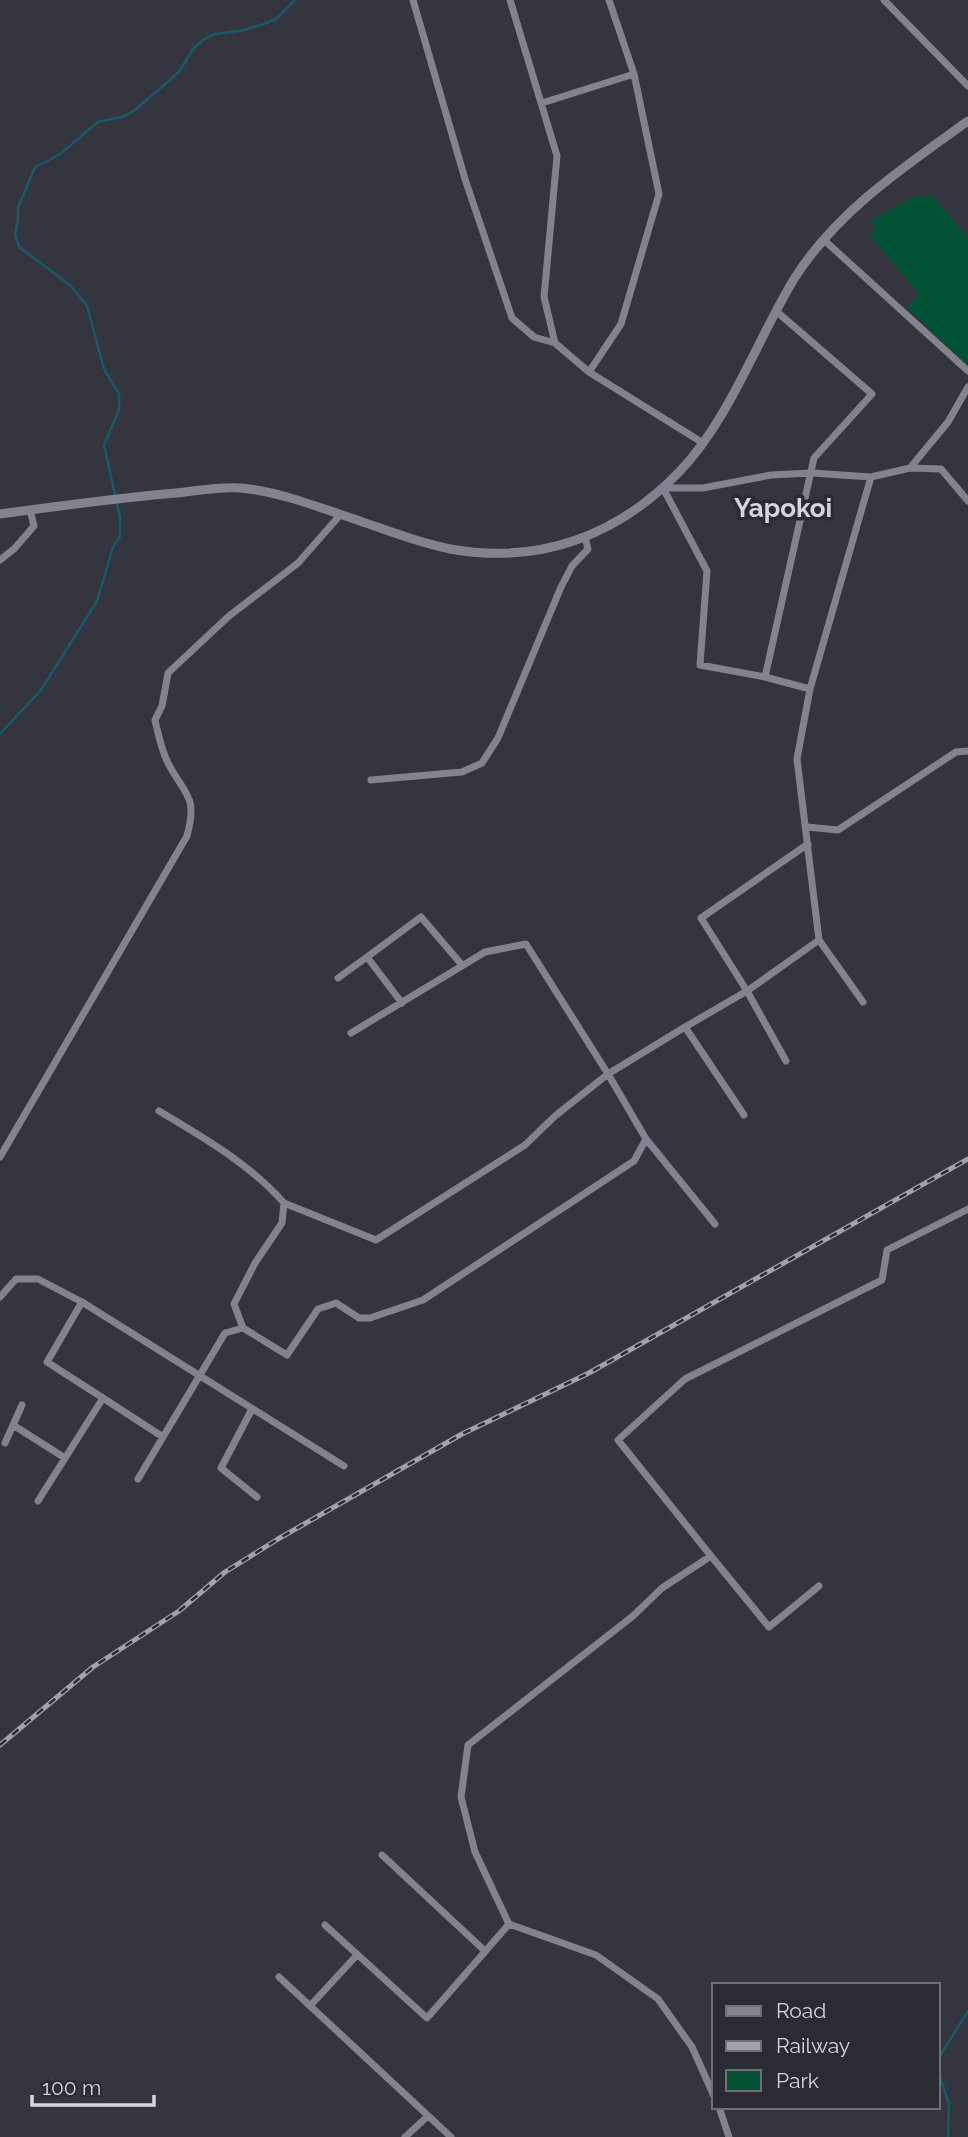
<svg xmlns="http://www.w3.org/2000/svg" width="968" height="2137" font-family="Raleway,sans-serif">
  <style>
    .green { fill: #025235 }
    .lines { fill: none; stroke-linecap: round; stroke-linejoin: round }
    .stream { stroke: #185a6c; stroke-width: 2.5 }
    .minor { stroke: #82838e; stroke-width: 7 }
    .tertiary { stroke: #82838e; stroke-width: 9 }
    .rail-casing { stroke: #a2a2aa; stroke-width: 5 }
    .rail { stroke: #2b2b35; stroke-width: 2.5; stroke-dasharray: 8; stroke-linecap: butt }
    .labels { text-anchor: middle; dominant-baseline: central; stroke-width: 7; stroke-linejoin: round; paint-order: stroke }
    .quarter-label { font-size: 26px; font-weight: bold; fill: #d4d5e1; stroke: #2b2b35 }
  </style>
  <rect width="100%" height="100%" fill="#35353f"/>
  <path class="green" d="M932,196l36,42v128l-61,-58 12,-14 -49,-58 6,-6 -5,-10 43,-23z"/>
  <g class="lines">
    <path class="stream" d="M115,495l-11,-50 15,-35v-16l-15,-25 -17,-63 -17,-21 -51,-38 -4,-12 3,-15v-12l17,-41 24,-12 39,-33 27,-6 10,-6 44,-38 14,-23 10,-9 11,-6 26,-3 24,-7 12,-5 19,-19
      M0,734l41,-44 56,-89 16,-54 7,-11v-19l-4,-16
      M938,2059l30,-48
      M938,2071l11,33 -1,33"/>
    <path class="minor" d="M413,0l52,179 47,139 22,19 21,6
      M510,0l47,156 -13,141 11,46 34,29 114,71
      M884,0l84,86
      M542,103l92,-29
      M824,240l144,131
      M589,372l32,-48 38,-130 -25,-120 -25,-74
      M910,468l38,-46 20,-35
      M0,560l14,-11 20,-23 -4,-16
      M765,677l49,-219 58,-64 -96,-83
      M810,689l-45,-12 -65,-12 7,-94 -44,-83h40l68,-13 41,-2 59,4 39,-9 31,1 27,32
      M371,780l91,-8 20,-9 16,-25 63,-151 11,-21 16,-17 -3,-12
      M807,827l31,3 118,-78 12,-1
      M808,844l-107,74 46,73 72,-51
      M367,957l54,-40 41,48
      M338,978l29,-21 35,46
      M863,1002l-44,-62 -22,-181 13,-70 61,-212
      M685,1027l62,-36 39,70
      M159,1111c44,26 92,54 125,92l-2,20 -27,40 -21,41 9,24
      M0,1157l187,-321c11,-41 -2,-40 -19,-73 -6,-12 -10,-29 -13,-43l7,-14 6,-33 61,-57 69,-53 43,-49
      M284,1203l92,37 149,-95 30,-29 53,-42 -82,-130 -41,8 -134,81
      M715,1224l-69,-85 -38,-65 77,-47 59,88
      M0,1297l16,-18h22l44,23
      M103,1398l-56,-36 35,-60 262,164
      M252,1409l-31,59 36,29
      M13,1425l52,33
      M5,1443l17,-38
      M138,1479l87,-146 18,-5 44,27 31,-46 18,-6 23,15h11l53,-18 211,-139 12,-22
      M38,1501l65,-103 60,39
      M711,1556l58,71 50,-41
      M382,1855l103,96
      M325,1925l102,93 82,-94
      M279,1977l172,160
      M310,2006l47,-51
      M714,2096l-22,-49 -34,-48 -62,-44 -87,-31 -34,-72 -14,-55 7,-52 165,-129 29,-28 49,-32 -93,-116 67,-61 197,-99 5,-30 81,-41
      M719,2107l10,30
      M405,2137l23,-21"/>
    <path class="tertiary" d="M0,514c59,-8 117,-16 176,-21 21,-2 44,-7 65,-5 41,4 79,20 119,33 29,10 59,22 90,28 89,16 168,-13 230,-78 49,-51 77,-131 114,-192 43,-68 110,-112 174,-158"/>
    <g class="rail-casing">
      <path id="rail" d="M0,1745l93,-78 86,-56 46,-39 53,-33 184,-105 127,-61 379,-214"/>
    </g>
    <use href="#rail" class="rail"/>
  </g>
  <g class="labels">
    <g class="quarter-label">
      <text x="783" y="508">Yapokoi</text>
    </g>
  </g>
  <rect x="712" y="1983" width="228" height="126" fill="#2b2b35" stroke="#6f6f78" stroke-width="2"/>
  <rect x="726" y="2006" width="35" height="10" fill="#82838e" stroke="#6f6f78" stroke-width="2"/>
  <text x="776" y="2018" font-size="21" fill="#d6d6dc">Road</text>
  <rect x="726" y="2041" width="35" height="10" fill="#a2a2aa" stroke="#6f6f78" stroke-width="2"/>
  <text x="776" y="2053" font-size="21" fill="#d6d6dc">Railway</text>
  <rect x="726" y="2070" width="35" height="21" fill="#025235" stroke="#6f6f78" stroke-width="2"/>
  <text x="776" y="2088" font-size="21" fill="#d6d6dc">Park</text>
  <path d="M32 2095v10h122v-10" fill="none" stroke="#d6d6dc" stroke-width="3.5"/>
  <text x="42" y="2095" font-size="21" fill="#d6d6dc" stroke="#2b2b35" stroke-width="5" paint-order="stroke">100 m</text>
</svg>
